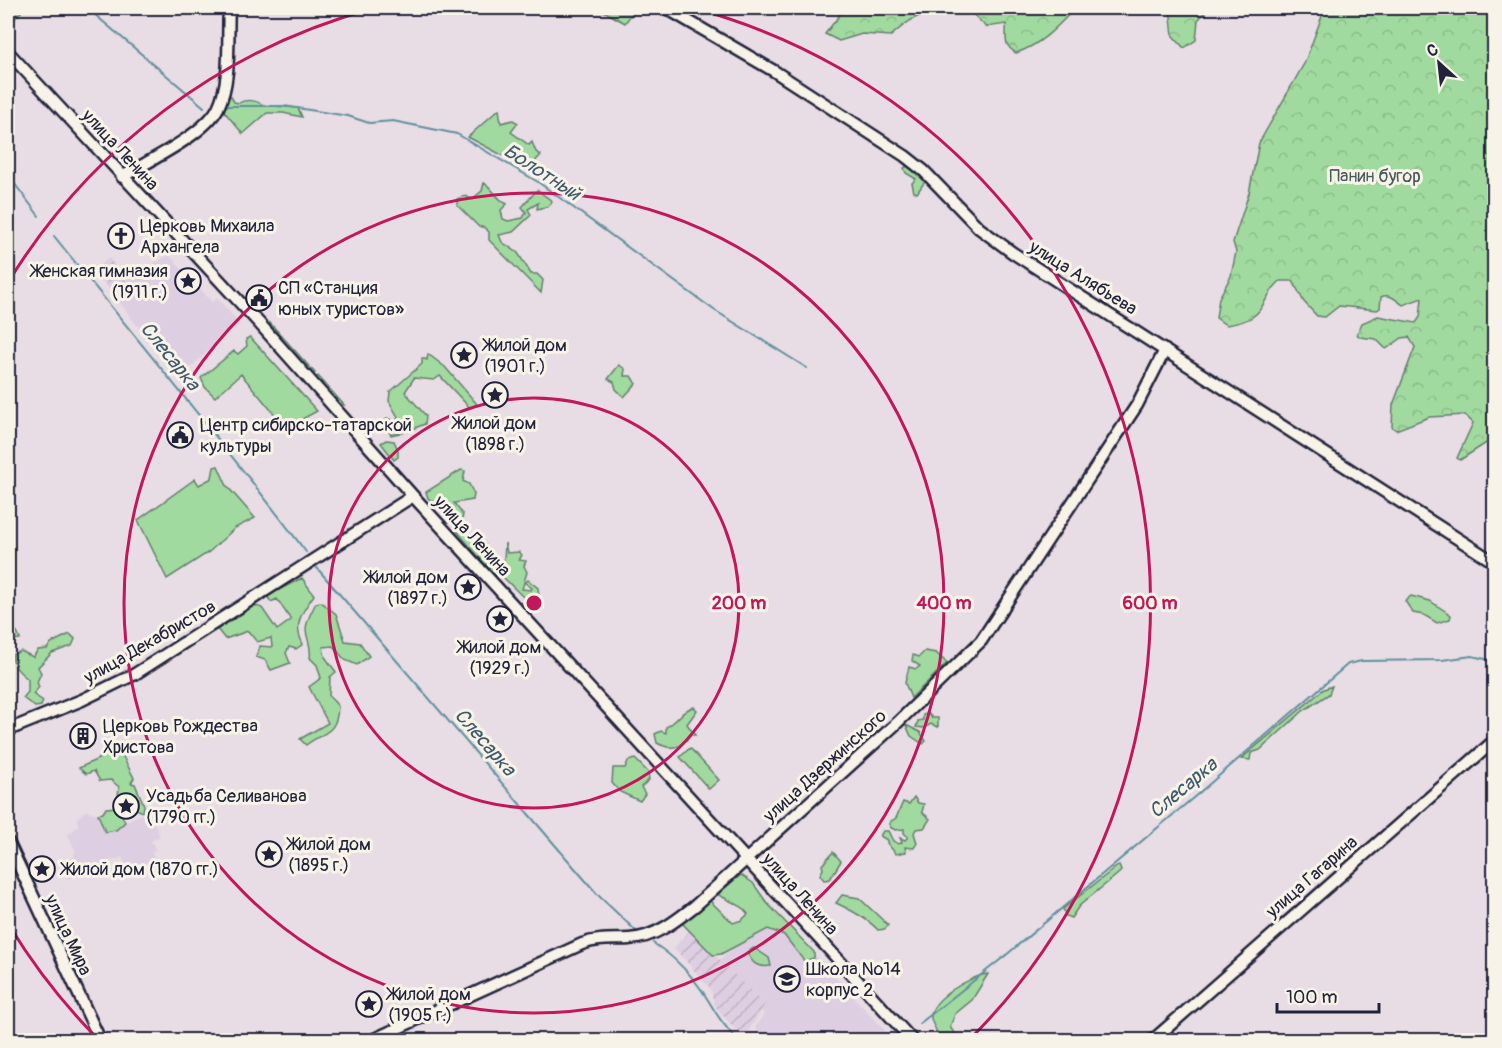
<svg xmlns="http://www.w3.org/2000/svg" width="1502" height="1048" font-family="Pangolin,sans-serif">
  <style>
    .built { fill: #decee1 }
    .industrial { fill: url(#industrial-furrows) }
    .green { fill: #a1da9f; stroke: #627e6d; stroke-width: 1.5 }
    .forest { fill: url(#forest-crowns); stroke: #627e6d; stroke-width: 1.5 }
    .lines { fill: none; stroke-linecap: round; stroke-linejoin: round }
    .stream { stroke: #60909e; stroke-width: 2 }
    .secondary-casing { stroke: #22223b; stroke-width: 15 }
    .secondary { stroke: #f7f3e8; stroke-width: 10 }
    .ring { fill: none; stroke: #c2185b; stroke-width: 3 }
    .labels { text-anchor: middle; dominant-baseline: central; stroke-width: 6; stroke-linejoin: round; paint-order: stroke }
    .street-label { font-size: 18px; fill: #22223b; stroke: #f7f3e8 }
    .park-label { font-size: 18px; fill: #485959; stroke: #f7f3e8 }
    .poi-label { font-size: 18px; fill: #22223b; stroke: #f7f3e8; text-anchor: start }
    .water-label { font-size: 20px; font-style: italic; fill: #41596d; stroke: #f7f3e8 }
    .centre { fill: #c2185b; stroke: #f7f3e8; stroke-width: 3 }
    .ring-label { font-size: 18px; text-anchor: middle; font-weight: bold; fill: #c2185b; stroke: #f7f3e8; stroke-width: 6; stroke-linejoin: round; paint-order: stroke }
  </style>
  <defs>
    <pattern id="industrial-furrows" width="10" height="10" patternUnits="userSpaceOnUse" patternTransform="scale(1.5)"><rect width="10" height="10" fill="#decee1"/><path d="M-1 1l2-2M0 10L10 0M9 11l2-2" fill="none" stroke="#beb1c2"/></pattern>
    <pattern id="forest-crowns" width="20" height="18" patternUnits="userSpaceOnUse" patternTransform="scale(1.5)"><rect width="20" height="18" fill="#a1da9f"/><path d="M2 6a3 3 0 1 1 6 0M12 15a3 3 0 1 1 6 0" fill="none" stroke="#8abb8a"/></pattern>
  </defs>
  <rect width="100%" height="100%" fill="#e8dde4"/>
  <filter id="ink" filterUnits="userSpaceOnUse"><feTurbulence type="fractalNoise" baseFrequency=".0167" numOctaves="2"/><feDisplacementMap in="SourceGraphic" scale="12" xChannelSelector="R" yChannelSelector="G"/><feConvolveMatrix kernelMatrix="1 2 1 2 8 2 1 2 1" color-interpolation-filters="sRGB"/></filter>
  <g filter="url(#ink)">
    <path class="built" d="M169,255l43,47 5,-4 23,26 -62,54 -65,-84 16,-10 -3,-5z
      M149,810l11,26 -9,5 5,9 -4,2 3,7 -27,12 -6,-14 -55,22 -7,-15 14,-7 1,-7 -7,-15 10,-9 -1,-8 8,-7 13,3 1,6 17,10 9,-8z
      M767,903l121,131 -6,6h-116l-11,-12 9,-14 -3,-3 6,-10 -10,-4 -38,-36 26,-24z"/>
    <path class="industrial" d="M109,258l20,26 -16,10 -19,-24z
      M690,930l67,67 10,4 -19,31h-11l-22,-26 -5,-18 -36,-40z"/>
    <path class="green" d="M8,8h12l1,4 -13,14z
      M598,8h38l-11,15z
      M231,96l3,6 5,1c6,-4 18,-3 23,2l36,3 4,9 -19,-4h-16l-24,21 -20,-24 5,-13z
      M499,109l2,14 12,-3 5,3 -7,9 18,13 3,-3 4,10 5,3 -13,14 -60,-32z
      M909,165l17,15 -9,13 -3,-1 -2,-9 4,-4 -10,-6 -2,-5z
      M484,183c9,5 11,15 23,21l-6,6 2,9 5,2 15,-3 3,-6 -4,-5 15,-17 15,11 -3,5 -12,3 1,-6 -10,6 3,6 -18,17 -14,3 3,7 16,11 13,21h6l6,6 -2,13 -52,-53v-8l-5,-5h-5l-22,-22v-6l8,-3 7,3 10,-8z
      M270,323l1,1 44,49 -3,1 -41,-45z
      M250,337l67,74 -31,17 -45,-54 -26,23 -10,-10 -4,-9 33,-27 4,3 9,-8 -1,-7z
      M428,354l17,13 32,37 -7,4 -30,-32 -6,4 -20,-2 -9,14 21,24 -1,8 -20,8 -14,3 -7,-11 3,-6 9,4 2,-5 -9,-16 1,-9 32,-28v-6l5,2z
      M619,365l6,4 -1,7h7l5,8 -12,13 -8,-8 -2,-7 -6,-3z
      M318,376l26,29 -6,-1 -23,-25z
      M386,440l8,1 4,9v7l-4,3 -13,-17z
      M218,466l9,20 28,32 -20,10 -26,24 -42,27 -29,-59 57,-41 4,6 13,-7 2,-11z
      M461,470l4,1 -2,10 6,3 5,10 -1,6 -19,3 9,12 -2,8 3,8 18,10 17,22 -1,11 -3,2 -39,-46 -7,-16 -21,-16 -2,-6z
      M505,543l2,10 12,-1 3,3 -3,5 7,1 -2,5 3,6 -5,17 9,1 1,-2 -7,-5 3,-3 10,8 1,8 -8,7 -6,-4 -22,-22z
      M302,578l12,17c-11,16 -22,29 -11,49l-7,5 -7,-2 -3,6 4,10 -19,7 -6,-10 -9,-3 4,-11 12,1 -1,-9 -14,4 -9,-11 -23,8 -8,-10 37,-24 8,3 15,22 14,-10 -14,-21 -6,3 -4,-6z
      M1411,596l19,5 21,14 -1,4 -13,4 -13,-8 -11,-2 -8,-12z
      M321,602l15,12 9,27 15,2 9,13 -12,9 -12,-5 -12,-14 -10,1 2,10 11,15 -6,5 -1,19 9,10c-1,29 -14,25 -32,39l-6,-6 28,-16 -19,-36 12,-9 -4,-13 -7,-7c2,-12 -3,-17 -4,-28 0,-10 6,-19 10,-27z
      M8,603l2,15 10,21 -7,1 -5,-8z
      M70,634l5,5 -3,7 -20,7 -14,14 3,6 -4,9 2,5 -6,7 10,7 -2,5 -6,1 -12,-9 5,-6v-13c-8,-6 -17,-14 -15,-25l8,-3 12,6 5,-7 9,-1 4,-6z
      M925,651l11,2 11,10 -36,35 -6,-15 4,-16 7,2 4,-3 -8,-5 1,-6 6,2z
      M1332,686l-3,8 -26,17 -43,39 -9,3 -1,7 -9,-1 83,-70z
      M694,707l3,3 -10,14 8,11h-5c-8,14 -20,15 -33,8l-2,-9 6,-3 5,2v-6c11,-4 16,-18 28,-20z
      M928,713l4,5h6v9l-7,-3 -7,4 -8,-1 2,-6 5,-1v-5z
      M906,725l14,7 6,9 -3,3 -12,-8z
      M690,748l29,32 -10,9 -29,-32z
      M119,749l15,29 -3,5 4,1 9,21 -1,7 -7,-3 -8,-16 -10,4 1,-10 -8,-7 -11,1 -6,-10 -8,3 -7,-6z
      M635,759l13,13 1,8 -8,7 4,7 -5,7 -20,-9 -8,-9 1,-15h12l3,-7z
      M914,797l4,6 6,1 -2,8 8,7 -6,9 -8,1 -2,4 3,10 -3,5 -9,-1 1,5 -10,2 -9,-11v-3l-7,-4 3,-5h5l5,10 6,3 3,-2 -2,-4 5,2 3,-3 -4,-4v-4l-9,1 -5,-3v-5l6,-4 7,-16 6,2z
      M118,807l7,15 -9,8 -11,2 -7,-18 5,-1 3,-5z
      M833,852l8,9 -11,18 -6,1 -4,-5 3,-6 -1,-4z
      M1119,865l2,6 -3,3 -39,32 -8,12 -5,-2 -3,-7z
      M741,875l12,8 14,20 47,49v6l-10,3 -20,-26 -16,-6 -47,25 -8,1 -31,-32 28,-22 23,22 9,-3 6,-6 -6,-7 -25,-13z
      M842,895l17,3 29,27 -3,4 -7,1c-11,-12 -27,-20 -42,-27z
      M754,948l15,10 2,8c-13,2 -19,-2 -24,-14z
      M988,974l-16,26 -17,14 -5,13 9,13h-19c-1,-8 -8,-14 -9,-22 -2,-19 42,-43 57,-44z"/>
    <path class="forest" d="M845,8h114c-12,7 -23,3 -37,7 -12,4 -22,13 -31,21l-29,-2 -23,7 -14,-7z
      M967,8h21l7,5 10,-5h70c-18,19 -33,36 -59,45 -14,-9 -9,-14 -10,-29l-20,3z
      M1170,8h39l-11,12 -2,20 -12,8 -11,-12z
      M1325,8h169v430l-34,22 -3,-2 16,-35 -8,-8 -36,2 -33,13 -4,-3 1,-22 22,-58 -6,-10 -7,1 -16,11 -10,-10 -16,-2 -3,-3 5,-11 16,-7 38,7 4,-6 2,-19 -19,7c-7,-5 -13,-12 -22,-8l-1,11 -3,2 -38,-4 -14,11 -8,-1 -13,-14 -11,-21h-13c-23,22 -11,38 -54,44l-10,-7 3,-20 12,-22 5,-24 -3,-10 16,-49 10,-50 46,-81z"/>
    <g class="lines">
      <path class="stream" d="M87,8l117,99
        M223,106h61l64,10 21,7 24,-2 64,13 81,48 176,128 93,58
        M8,175l31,41
        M54,236c84,105 171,208 252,316
        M317,568l281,327 38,36
        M653,943c21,13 42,35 55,57 9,15 17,28 30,40
        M919,1024l86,-68 194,-163 149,-129 14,-3 80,-1 30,-4 22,5"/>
      <g class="secondary-casing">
        <path id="secondary" d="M666,8l108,63 131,85 19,15 55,57 34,25 481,309
          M8,52l251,271 154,173 499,544
          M122,177c26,-16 82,-42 96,-69 14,-29 9,-70 11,-100
          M8,730l74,-30 53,-26 278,-178
          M8,842l92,198
          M372,1040l210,-96c17,-6 30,-4 47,-5 26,-1 48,-19 67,-34l201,-182 84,-82 156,-236 28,-55
          M1153,1040l341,-299"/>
      </g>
      <use href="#secondary" class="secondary"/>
    </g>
  </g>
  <g class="ring">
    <circle cx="534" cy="603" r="205"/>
    <circle cx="534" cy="603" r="410"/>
    <path d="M98 1039A616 616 0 0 1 9 925M9 281A616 616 0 0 1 375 8M693 8A616 616 0 0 1 970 1039"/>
  </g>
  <defs>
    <g id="church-ring" transform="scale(1.35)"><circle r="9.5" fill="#f7f3e8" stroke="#22223b" stroke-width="1.5"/><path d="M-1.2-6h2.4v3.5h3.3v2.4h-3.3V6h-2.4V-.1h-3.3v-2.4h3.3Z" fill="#22223b"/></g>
    <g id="sight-ring" transform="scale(1.35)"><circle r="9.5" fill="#f7f3e8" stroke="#22223b" stroke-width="1.5"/><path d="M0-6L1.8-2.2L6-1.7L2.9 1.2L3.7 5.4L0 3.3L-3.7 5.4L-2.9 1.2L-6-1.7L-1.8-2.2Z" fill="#22223b"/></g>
    <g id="civic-ring" transform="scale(1.35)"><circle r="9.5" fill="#f7f3e8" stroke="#22223b" stroke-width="1.5"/><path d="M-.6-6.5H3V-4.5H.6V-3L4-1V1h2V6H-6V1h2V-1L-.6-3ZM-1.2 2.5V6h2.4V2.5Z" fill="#22223b"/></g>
    <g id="building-ring" transform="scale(1.35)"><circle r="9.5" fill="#f7f3e8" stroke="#22223b" stroke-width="1.5"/><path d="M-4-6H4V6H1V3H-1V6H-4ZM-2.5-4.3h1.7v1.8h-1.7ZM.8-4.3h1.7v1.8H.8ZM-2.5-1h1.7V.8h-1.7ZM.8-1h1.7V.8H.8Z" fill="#22223b"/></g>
    <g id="school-ring" transform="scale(1.35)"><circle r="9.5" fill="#f7f3e8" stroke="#22223b" stroke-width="1.5"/><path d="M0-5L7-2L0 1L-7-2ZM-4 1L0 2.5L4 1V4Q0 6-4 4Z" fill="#22223b"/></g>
  </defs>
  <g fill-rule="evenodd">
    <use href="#church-ring" x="121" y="236"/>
    <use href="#sight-ring" x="188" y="281"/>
    <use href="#civic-ring" x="259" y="298"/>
    <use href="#sight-ring" x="464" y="355"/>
    <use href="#sight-ring" x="495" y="395"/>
    <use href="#civic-ring" x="180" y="435"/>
    <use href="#sight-ring" x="468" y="587"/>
    <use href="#sight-ring" x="500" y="619"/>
    <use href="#building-ring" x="83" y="736"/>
    <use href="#sight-ring" x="126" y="806"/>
    <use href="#sight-ring" x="269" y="854"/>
    <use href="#sight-ring" x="42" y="869"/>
    <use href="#school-ring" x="787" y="979"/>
    <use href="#sight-ring" x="369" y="1004"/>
  </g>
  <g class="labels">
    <g class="street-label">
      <text transform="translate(120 150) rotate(47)">улица Ленина</text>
      <text transform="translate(1083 278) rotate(32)">улица Алябьева</text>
      <text transform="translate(472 536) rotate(47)">улица Ленина</text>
      <text transform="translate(150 642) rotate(-30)">улица Декабристов</text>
      <text transform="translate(825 766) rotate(-42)">улица Дзержинского</text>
      <text transform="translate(1312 877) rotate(-41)">улица Гагарина</text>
      <text transform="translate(800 894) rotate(48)">улица Ленина</text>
      <text transform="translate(68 935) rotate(65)">улица Мира</text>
    </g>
    <g class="park-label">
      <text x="1375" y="176">Панин бугор</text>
    </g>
    <g class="poi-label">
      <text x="140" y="226">Церковь Михаила<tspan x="140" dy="21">Архангела</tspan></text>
      <text x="168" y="271" text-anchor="end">Женская гимназия<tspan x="168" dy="21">(1911 г.)</tspan></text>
      <text x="278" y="288">СП «Станция<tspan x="278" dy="21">юных туристов»</tspan></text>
      <text x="484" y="345">Жилой дом<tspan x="484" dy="21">(1901 г.)</tspan></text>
      <text x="495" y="423" text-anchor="middle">Жилой дом<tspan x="495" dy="21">(1898 г.)</tspan></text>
      <text x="200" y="425">Центр сибирско-татарской<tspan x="200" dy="21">культуры</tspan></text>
      <text x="448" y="577" text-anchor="end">Жилой дом<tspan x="448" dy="21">(1897 г.)</tspan></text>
      <text x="500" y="647" text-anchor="middle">Жилой дом<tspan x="500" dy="21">(1929 г.)</tspan></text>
      <text x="103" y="726">Церковь Рождества<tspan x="103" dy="21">Христова</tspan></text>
      <text x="146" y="796">Усадьба Селиванова<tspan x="146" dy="21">(1790 гг.)</tspan></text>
      <text x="288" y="844">Жилой дом<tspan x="288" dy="21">(1895 г.)</tspan></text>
      <text x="62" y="869">Жилой дом (1870 гг.)</text>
      <text x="806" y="969">Школа №14<tspan x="806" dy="21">корпус 2</tspan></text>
      <text x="388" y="994">Жилой дом<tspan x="388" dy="21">(1905 г.)</tspan></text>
    </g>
    <g class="water-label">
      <text transform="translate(542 172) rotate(33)">Болотный</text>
      <text transform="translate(170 356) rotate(51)">Слесарка</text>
      <text transform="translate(485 742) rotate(49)">Слесарка</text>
      <text transform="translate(1183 788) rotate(-40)">Слесарка</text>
    </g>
  </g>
  <circle cx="534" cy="603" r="9" class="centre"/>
  <g class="ring-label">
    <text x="739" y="609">200 m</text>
    <text x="944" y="609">400 m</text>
    <text x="1150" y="609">600 m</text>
  </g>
  <rect width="1502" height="1048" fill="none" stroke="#f7f3e8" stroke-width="30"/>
  <rect x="15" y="15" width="1472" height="1018" fill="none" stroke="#22223b" stroke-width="2" filter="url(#ink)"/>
  <g transform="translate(1439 63) rotate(333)" stroke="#f7f3e8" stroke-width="4.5" paint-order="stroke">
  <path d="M0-4.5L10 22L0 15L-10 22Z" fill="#22223b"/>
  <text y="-9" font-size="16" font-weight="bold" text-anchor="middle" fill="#22223b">С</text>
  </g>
  <path d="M1277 1003v9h102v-9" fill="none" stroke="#22223b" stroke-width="3"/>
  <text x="1286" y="1003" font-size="18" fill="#22223b" stroke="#f7f3e8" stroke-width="4.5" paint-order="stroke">100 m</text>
</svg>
